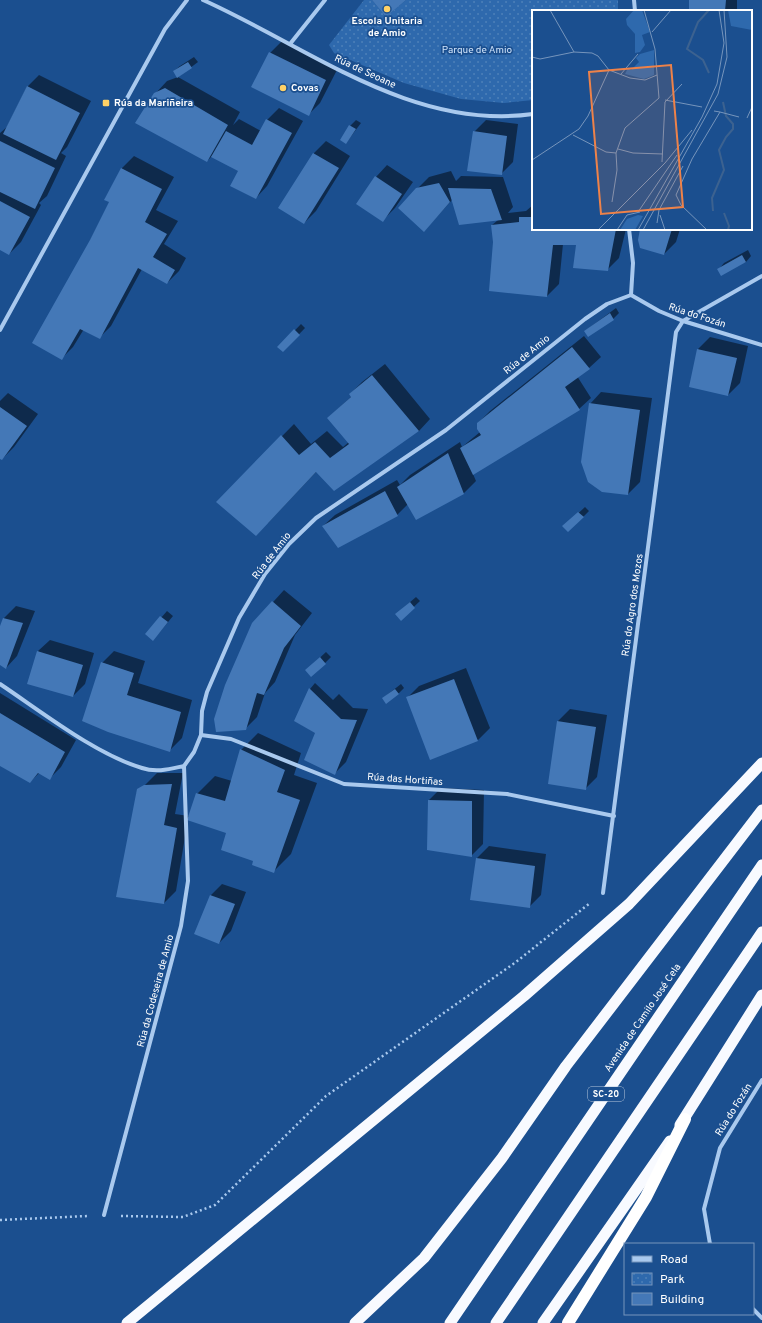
<svg xmlns="http://www.w3.org/2000/svg" width="762" height="1323" font-family="Overpass,sans-serif">
  <style>
    .park { fill: url(#park-dots) }
    .shadow { fill: #0007 }
    .building { fill: #4478b7 }
    .lines { fill: none; stroke-linecap: round; stroke-linejoin: round }
    .path { stroke: #a9c9ee; stroke-width: 2.5; stroke-dasharray: 2 3; stroke-linecap: butt }
    .minor { stroke: #a9c9ee; stroke-width: 4 }
    .trunk { stroke: #f8faff; stroke-width: 11 }
    .motorway { stroke: #fff; stroke-width: 12 }
    .poi-dot { fill: #ffd166; stroke: #1b4f8f; stroke-width: 1.5 }
    .labels { text-anchor: middle; dominant-baseline: central; stroke-width: 3.5; stroke-linejoin: round; paint-order: stroke }
    .shield { fill: #1b4f8f; stroke: #bbcadd; stroke-width: 1 }
    .shield-label { font-size: 9px; font-weight: bold; fill: #fff }
    .poi-label { font-size: 10px; font-weight: bold; fill: #fff; stroke: #1b4f8f; text-anchor: start }
    .park-label { font-size: 10px; fill: #cfe3fa; stroke: #1b4f8f }
    .street-label { font-size: 10px; fill: #fff; stroke: #1b4f8f }
    .inset-river { fill: none; stroke: #3c6290; stroke-width: 2 }
    .inset-road { fill: none; stroke: #7695bc; stroke-width: 1 }
    .view { fill: #ee8249; fill-opacity: 0.15; stroke: #ee8249; stroke-width: 2 }
    .inset-edge { fill: none; stroke: #fff; stroke-width: 2 }
  </style>
  <defs>
    <pattern id="park-dots" width="8" height="8" patternUnits="userSpaceOnUse"><rect width="8" height="8" fill="#2e69ad"/><path d="M2 2h.1M6 6h.1" fill="none" stroke="#4d80b9" stroke-width="1.8" stroke-linecap="round"/></pattern>
  </defs>
  <rect width="100%" height="100%" fill="#1b4f8f"/>
  <path class="park" d="M364,0h8l14,17 20,-17h212v11h-85v89l-29,3 -43,-4 -57,-16 -70,-30 -5,-8z"/>
  <path class="shadow" d="M690,0h47v11h-47z
    M282,41l56,27 -18,35 -12,12 -38,-62z
    M194,57l4,5 -20,15 62,35 -7,13 6,-6 22,12 6,-11 12,-12 24,13 -36,65 -11,12 -17,-27 -27,-15 -5,5 -52,-67 12,-13 11,-4 -4,-6 6,-5z
    M39,75l52,26 -24,46 -6,6 5,3 -19,40 -8,7 2,2 -20,37 -12,12 -9,-5v-116l7,-6 20,-40z
    M356,120l5,3 -15,20 4,-17z
    M486,120l32,4 -5,38 -12,12 -27,-42z
    M326,141l24,15 -34,55 -12,12 -24,-16 34,-54z
    M134,156l40,21 -18,33 22,11 -14,23 22,14 -7,13 -12,12 -25,-14 -31,57 -12,12 -15,-9 -11,18 -12,12 29,-118 20,-39 -5,-3 17,-31z
    M387,165l26,17 -18,26 -12,12 -7,-43z
    M451,171l5,10 5,-5 42,1 10,30 -5,6 18,-2 7,-6v24h93l-7,29 -12,12 -30,-26h-14l-4,40 -12,12 -53,-54 -2,-17 6,-5 -46,-20 -28,31 -7,-42 12,-12z
    M641,229h39l-4,13 -12,12z
    M748,250l3,6 -5,6 -27,7 5,-6z
    M616,308l3,5 -6,6 -28,12z
    M301,324l4,4 -22,23 -4,-4z
    M584,336l17,21 -12,11 -12,8 14,22 -12,11 -106,65 3,7 -12,12 -56,11 -11,11 -59,32 -15,-21 12,-11 62,-35 3,5 10,-10 50,-33 2,5 18,-15 -2,-9 12,-12z
    M710,337l38,9 -8,37 -12,12 -30,-46z
    M385,364l45,55 -11,12 -102,40 -49,52 -51,-21 77,-78 17,20 16,-13 16,16 6,-5 -21,-24 24,-22 -2,-2 12,-12z
    M601,392l51,6 -12,84 -12,12 -26,-3 -12,-87z
    M8,393l30,21 -24,33 -12,12 -2,-1v-57z
    M585,507l4,4 -6,6 -13,4z
    M284,590l28,23 -17,22 -20,47 -10,11 -8,24 -12,12 8,-105z
    M416,597l4,4 -19,18 1,-10z
    M16,606l19,5 -18,45 -11,12 -6,-5v-35l4,-10z
    M167,611l6,5 -14,17 -12,1z
    M50,640l44,13 -9,31 -12,12 -35,-45z
    M114,651l31,10 -7,22 54,17 -10,38 -12,12 -68,-87z
    M326,652l5,5 -6,6 -13,2z
    M466,668l24,60 -12,12 -71,-42 12,-12z
    M315,683l18,17 6,-6 14,14 15,1 -22,53 -11,11 -19,-40 -21,-12 15,-32z
    M401,684l3,4 -6,6 -15,4z
    M0,693l76,47 -15,27 -11,11 -11,-5 -9,9 -30,-18z
    M570,709l37,6 -10,62 -12,12 -36,-6 9,-62z
    M258,733l43,20 -7,22 23,8 -26,71 -18,18 -19,-12 -27,-28 -39,-13 -12,72 -12,12 -28,-109 21,-21h26l-8,41 14,2 8,-22 18,-18 17,5 9,-31z
    M441,788l43,2 -1,54 -12,12 -42,-56z
    M489,846l57,8 -5,41 -12,12 -58,-8 6,-41z
    M222,884l24,8 -15,39 -12,12 -9,-47z"/>
  <path class="building" d="M372,0h34l-20,17z
    M689,0h37l-1,11h-36z
    M269,52l57,28 -17,36 -58,-29z
    M188,62l4,6 -15,10 -4,-7z
    M27,86l53,27 -24,47 -53,-26z
    M165,88l63,37 -21,37 -72,-39 19,-30z
    M266,119l26,14 -36,66 -26,-13 8,-15 -27,-14 15,-26 26,14z
    M349,125l7,4 -10,15 -6,-4z
    M473,131l34,5 -5,39 -35,-4z
    M0,141l55,27 -20,41 -35,-17z
    M313,153l26,15 -35,56 -26,-16z
    M121,168l41,21 -17,33 22,12 -14,23 22,13 -8,14 -29,-16 -38,71 -20,-10 -18,31 -30,-17 58,-103 19,-38 -5,-2z
    M375,176l27,18 -19,28 -27,-18z
    M439,183l11,19 -26,30 -26,-24 18,-20z
    M448,188l43,1 11,31 -43,5z
    M0,201l30,16 -21,38 -9,-5z
    M519,217h14v12h83l-8,42 -35,-3 3,-23h-23l-6,52 -58,-6 4,-49 -2,-17 28,-3z
    M640,229h32l-8,26 -24,-7 -2,-8z
    M742,255l4,7 -25,14 -4,-7z
    M610,313l4,7 -26,17 -4,-6z
    M294,329l6,6 -17,17 -6,-5z
    M572,347l18,22 -25,18 15,23 -107,65 -13,-27 21,-13 -4,-6v-6z
    M697,349l40,9 -9,38 -39,-9z
    M372,375l47,56 -85,60 -18,-19 -60,64 -40,-34 65,-67 18,20 16,-13 15,16 19,-14 -22,-26 24,-21 -2,-3z
    M589,403l51,7 -12,85 -26,-3 -14,-10 -7,-20z
    M0,407l27,19 -25,34 -2,-1z
    M448,453l16,41 -48,26 -19,-33z
    M385,491l13,25 -60,32 -16,-22z
    M578,512l6,5 -16,15 -6,-6z
    M272,601l29,25 -17,22 -20,47 -7,-2 -11,37 -30,2 -2,-13 11,-34 27,-62z
    M410,602l5,6 -14,13 -6,-7z
    M160,616l8,6 -15,19 -8,-7z
    M3,618l20,5 -17,46 -6,-4v-39z
    M37,651l46,14 -10,32 -46,-13z
    M320,657l6,7 -15,13 -6,-7z
    M101,662l33,11 -7,22 54,17 -11,40 -62,-20 -26,-11z
    M454,679l24,62 -48,19 -24,-63z
    M309,688l32,31 16,1 -22,55 -31,-15 11,-27 -21,-12z
    M395,689l4,5 -13,10 -4,-6z
    M0,713l65,39 -15,28 -12,-7 -8,10 -30,-17z
    M557,721l39,6 -10,63 -38,-6z
    M240,749l45,21 -8,22 23,8 -26,73 -22,-8 1,-4 -32,-11 5,-17 -39,-13 9,-27 29,8z
    M172,784l-8,41 13,3 -13,76 -48,-7 21,-108 7,-4z
    M428,800l44,1v56l-45,-7z
    M476,858l59,8 -5,42 -60,-8z
    M210,895l25,9 -16,40 -25,-10z"/>
  <g class="lines">
    <path class="path" d="M121,1216l62,1 32,-12 111,-109 190,-134 74,-59
      M0,1220l88,-4"/>
    <path class="minor" d="M203,0c105,47 209,131 330,114
      M634,0l1,11
      M290,44l35,-44
      M629,229l4,34 -2,32
      M631,295l28,16 24,10 79,24
      M0,330l165,-301 22,-29
      M0,684c42,28 95,70 142,84 14,5 28,1 42,-2l10,-14 7,-17 1,-24 5,-19 32,-74 26,-44 24,-30 27,-26 130,-88 139,-111 22,-15 24,-9
      M201,735l30,4 113,45 163,10 107,22
      M603,893l73,-561 7,-11 79,-45
      M104,1215l77,-289 7,-45 -4,-115
      M710,1244l-6,-35 16,-61 42,-68
      M753,1309l9,9"/>
    <path class="trunk" d="M680,1125l82,-130
      M127,1323l397,-327 105,-92 133,-141
      M355,1323l69,-65 78,-100 64,-92 196,-256
      M450,1323l312,-458
      M496,1323l266,-391
      M543,1323l127,-182"/>
    <path class="motorway" d="M568,1323l78,-126 39,-78"/>
  </g>
  <g class="poi-dot">
    <circle cx="387" cy="9" r="4"/>
    <circle cx="283" cy="88" r="4"/>
    <rect x="102" y="99" width="8" height="8" rx="2"/>
  </g>
  <g class="labels">
    <rect class="shield" x="588" y="1087" width="36" height="14" rx="3"/>
    <g class="shield-label">
      <text x="606" y="1094">SC-20</text>
    </g>
    <g class="poi-label">
      <text x="387" y="21" text-anchor="middle">Escola Unitaria<tspan x="387" dy="12">de Amio</tspan></text>
      <text x="291" y="88">Covas</text>
      <text x="114" y="103">Rúa da Mariñeira</text>
    </g>
    <g class="park-label">
      <text x="477" y="50">Parque de Amio</text>
    </g>
    <g class="street-label">
      <text transform="translate(365 72) rotate(25)">Rúa de Seoane</text>
      <text transform="translate(697 316) rotate(18)">Rúa do Fozán</text>
      <text transform="translate(527 355) rotate(-39)">Rúa de Amio</text>
      <text transform="translate(272 556) rotate(-52)">Rúa de Amio</text>
      <text transform="translate(633 605) rotate(-82)">Rúa do Agro dos Mozos</text>
      <text transform="translate(405 780) rotate(4)">Rúa das Hortiñas</text>
      <text transform="translate(156 991) rotate(-75)">Rúa da Codeseira de Amio</text>
      <text transform="translate(643 1018) rotate(-56)">Avenida de Camilo José Cela</text>
      <text transform="translate(734 1110) rotate(-58)">Rúa do Fozán</text>
    </g>
  </g>
  <g transform="translate(532 10)">
    <rect width="220" height="220" fill="#1b4f8f"/>
    <path d="M196,0h24v20l-21,-4z" fill="#2e69ad"/>
    <path d="M102,0h8l8,22 -8,3 3,10 -5,7 -5,1v-19l-8,-9 -1,-6z" fill="#2e69ad"/>
    <path d="M122,40v25l-10,4 -19,-5 3,-6 3,2 8,-8 -3,-4 4,-4z" fill="#2e69ad"/>
    <path d="M106,205l5,1 -8,14h-15l7,-11z" fill="#2e69ad"/>
    <path class="inset-river" d="M177,0l-11,12 -11,27 16,11 6,13M181,201l-1,-13 12,-28 -5,-20 7,-13 7,-8v-5l-7,-8 -3,-14M192,203l5,13 -1,4"/>
    <path class="inset-road" d="M18,0l24,42M112,0l11,39 4,49M120,22l19,-22M0,47l8,2 34,-7 18,1 6,3 11,14 21,8 15,2 12,-5M89,64l17,-20M133,90l37,7M188,102l19,5M215,108l5,-11M41,125l33,17 10,1 9,-25 34,-30M86,139l15,4 30,1M0,150l47,-31 9,-13 21,-46M130,152l3,-60 17,-18M80,192l5,-32 -1,-17M106,202l39,-57M128,205l5,15M125,213l2,-13 24,-44M66,220l67,-67 27,-33M85,220l10,-15 13,-3M106,220l64,-113 15,-33 7,-41 -5,-33M111,220l75,-136 9,-37 -3,-47M175,220l-26,-25 -5,-10 16,-36 28,-47 -6,-1"/>
    <path class="view" d="M139,55l12,142 -82,7 -12,-142z"/>
    <rect width="220" height="220" class="inset-edge"/>
  </g>
  <rect x="624" y="1243" width="130" height="72" fill="#1b4f8f" stroke="#7695bc"/>
  <rect x="632" y="1256" width="20" height="6" fill="#a9c9ee" stroke="#7695bc"/>
  <text x="660" y="1263" font-size="12" fill="#ffffff">Road</text>
  <rect x="632" y="1273" width="20" height="12" fill="url(#park-dots)" stroke="#7695bc"/>
  <text x="660" y="1283" font-size="12" fill="#ffffff">Park</text>
  <rect x="632" y="1293" width="20" height="12" fill="#4478b7" stroke="#7695bc"/>
  <text x="660" y="1303" font-size="12" fill="#ffffff">Building</text>
</svg>
